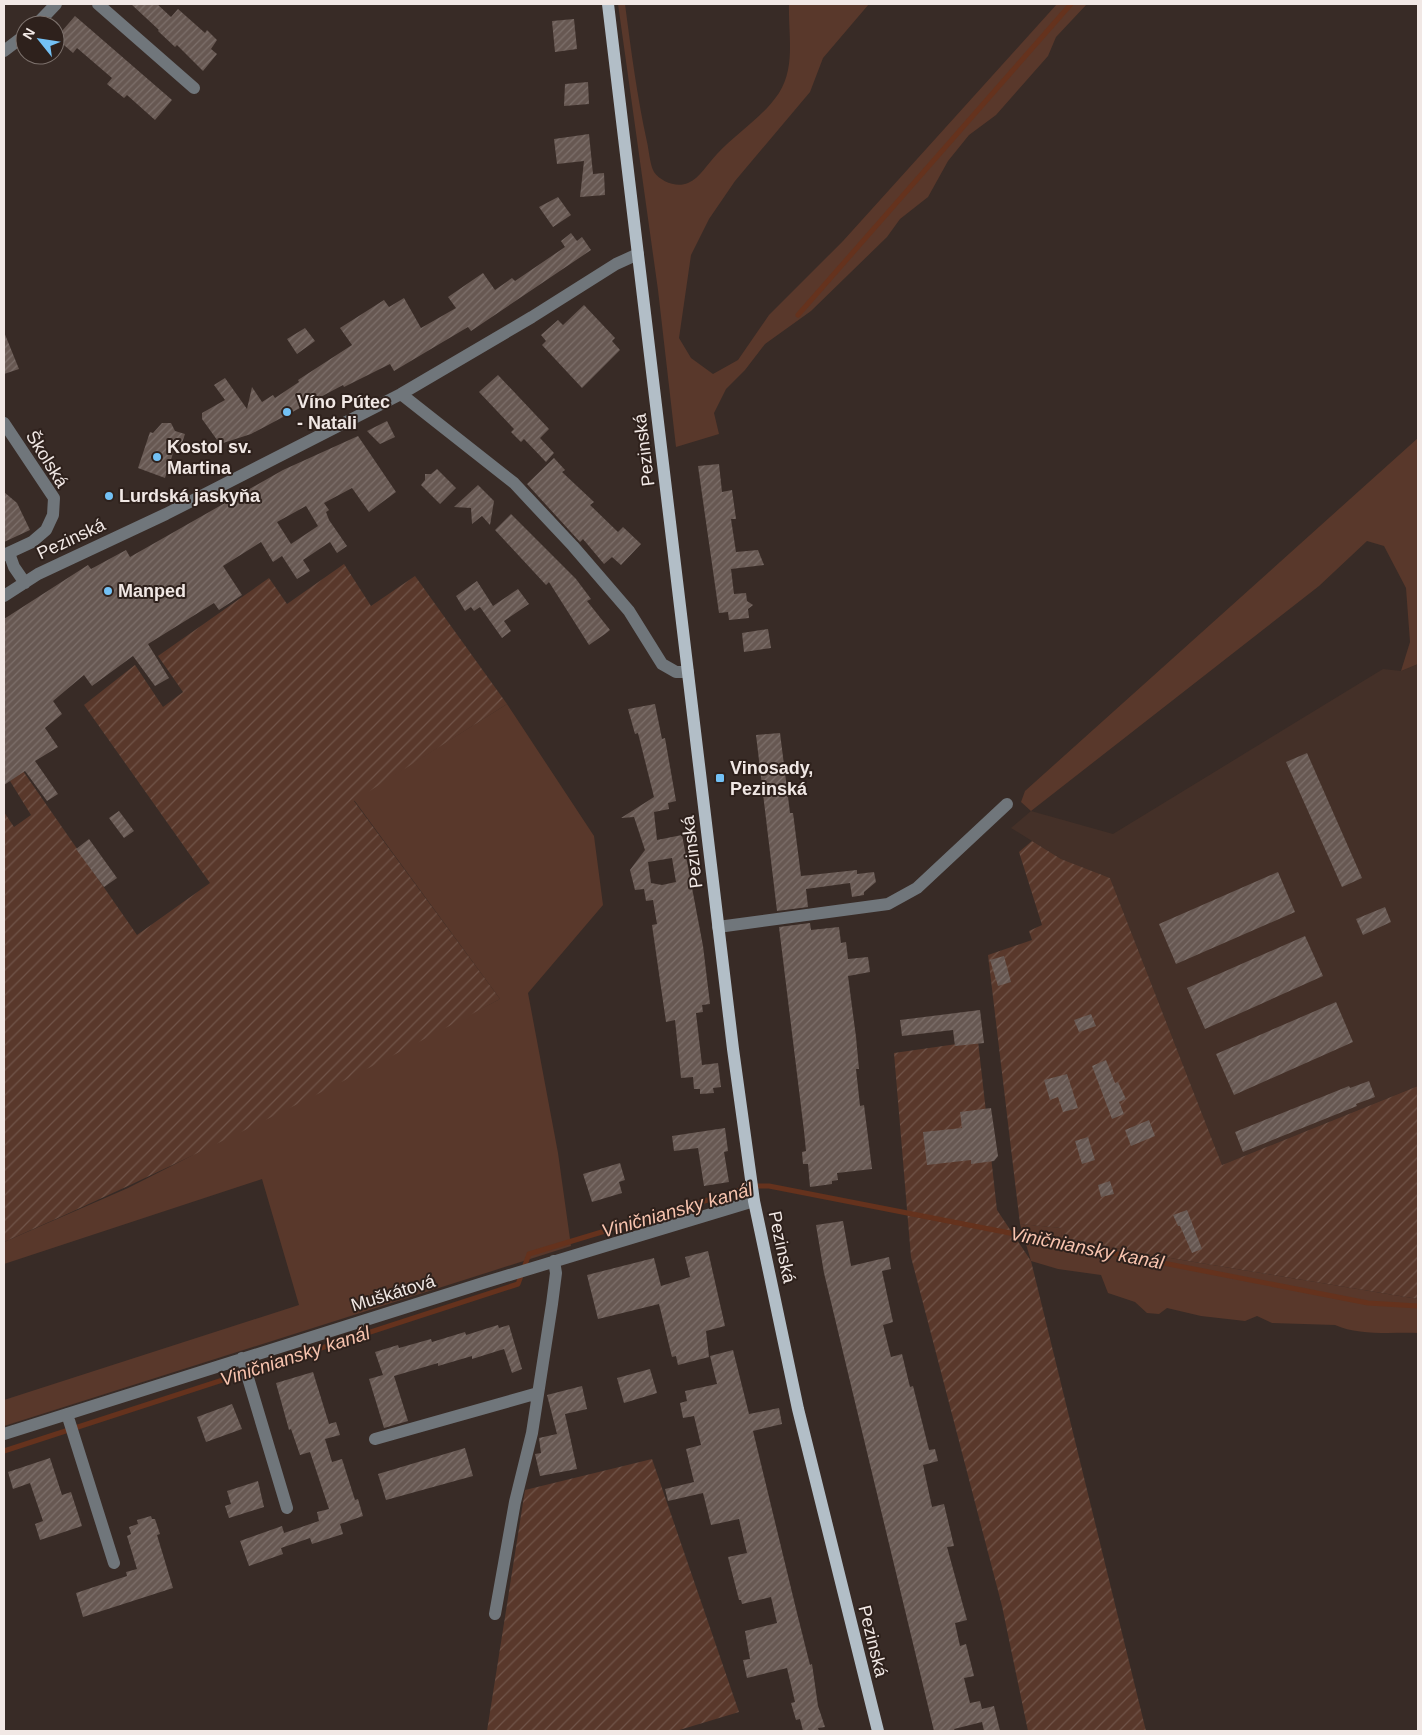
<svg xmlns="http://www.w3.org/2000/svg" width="1422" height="1735" font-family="Arial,sans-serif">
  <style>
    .built { fill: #443028 }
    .grass { fill: #59382b }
    .garden { fill: url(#garden-furrows) }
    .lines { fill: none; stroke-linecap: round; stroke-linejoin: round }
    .stream { stroke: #65321d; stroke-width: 5 }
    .building { fill: url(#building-hatch); fill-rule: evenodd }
    .minor { stroke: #70767b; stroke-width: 12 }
    .major { stroke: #b2bec7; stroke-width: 12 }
    .poi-dot { fill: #73c1f5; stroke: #2e211c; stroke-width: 2 }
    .labels { text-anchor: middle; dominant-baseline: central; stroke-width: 4; stroke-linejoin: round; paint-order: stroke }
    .poi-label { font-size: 18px; font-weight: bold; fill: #f1e8e5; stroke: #2e211c; text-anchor: start }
    .street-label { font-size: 18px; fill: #f1e8e5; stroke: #2e211c }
    .water-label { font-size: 19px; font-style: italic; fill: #f7c3ae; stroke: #2e211c }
  </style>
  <defs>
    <pattern id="garden-furrows" width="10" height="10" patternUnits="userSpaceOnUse" patternTransform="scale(1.25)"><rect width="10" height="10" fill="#59382b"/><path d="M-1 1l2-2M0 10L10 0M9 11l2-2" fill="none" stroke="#71554a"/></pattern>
    <pattern id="building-hatch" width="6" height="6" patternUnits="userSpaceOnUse" patternTransform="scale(1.25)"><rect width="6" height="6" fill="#675852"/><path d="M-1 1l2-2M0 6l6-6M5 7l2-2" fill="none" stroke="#7d706b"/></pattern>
  </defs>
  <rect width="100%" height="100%" fill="#382b26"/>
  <path class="built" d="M1418,664v422l-196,79 -112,-287 -49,-19 -50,-31 20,-17 82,23 270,-165 18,2z"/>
  <path class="grass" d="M618,4h7c6,46 12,92 22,138 2,9 3,23 7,30 7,10 23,16 34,11 12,-5 20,-20 29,-29 20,-21 46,-37 62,-61 17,-27 9,-60 10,-89h80l-46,54 -13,34 -75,89 -26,38 -18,36 -12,83 12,20 22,16 25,-14 31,-45 74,-74 214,-237h30l-31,33 -8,19 -52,59 -27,20 -21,26 -20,36 -28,22 -13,18 -76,74 -46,33 -20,26 -19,19 -12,24 5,21 -43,13 -18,-157z
    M1418,438v226l-17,7 9,-29 -4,-54 -22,-42 -17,-5 -48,45 -288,225 -10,-9 4,-11z
    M507,704l87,132 9,69 -75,88 30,160 13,93 -567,180v-26l295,-95 -37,-126 -258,85v-22l124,-54 372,-189 -146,-199z
    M1020,1224l43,4 -2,9 79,16 278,46v34c-26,-1 -59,3 -83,-8l-63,-2 -15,-7 -12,5 -44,-5 -34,-8 -8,6 -12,-1 -12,-11 -27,-9 -7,-18 -43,-6 -27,-8z"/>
  <path class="garden" d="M344,564l27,42 44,-30 92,128 -153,97 146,198c-162,87 -327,169 -496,243v-430l10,15 17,-12 -21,-34 13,-10 114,164 73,-52 -126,-178 51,-40 28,42 20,-15 -25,-36 111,-78 18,26z
    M1032,841l29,18 49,19 112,287 196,-79v213l-278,-46 -79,-16 1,-9 -42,-4 -32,-269 44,-15 -3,-9 13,-6 -23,-73z
    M978,1041l19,169 34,51 115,470h-118l-26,-125 -91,-349 -17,-204z
    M652,1459l87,253 -63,19h-189l38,-241z"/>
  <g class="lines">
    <path class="stream" d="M798,315l273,-311
      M4,1451l514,-167 11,-30 225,-68h15l599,117 50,3"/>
  </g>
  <path class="building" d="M131,4h26l14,13 7,-8 27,24 2,-3 10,10 -6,9 6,5 -14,17 -26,-26 -2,2 -17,-16 1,-1z
    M75,16l97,84 -17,20 -28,-25 -3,3 -17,-14 5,-6 -35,-30 -4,5 -17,-15z
    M574,19l3,30 -22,3 -3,-31z
    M588,82l1,22 -25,2 1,-22z
    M589,134l4,40 11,-1 1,22 -25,2 4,-36 -27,3 -3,-25z
    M558,197l13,18 -18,12 -14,-20z
    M571,233l6,8 5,-4 9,13 -120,81 -3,-4 -74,44 -4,-7 -46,23 -1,-2 -92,49 -31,10 -18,-25v-6l23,-13 -11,-15 11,-7 22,31 5,-22 10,15 11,-7 2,3 24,-16 -1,-2 54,-35 -12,-17 44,-28 5,7 15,-9 17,30 35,-20 -8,-11 35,-24 12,17 17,-12 3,3 50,-34 -4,-6z
    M584,305l31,33 -3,3 8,9 -38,38 -40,-43 4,-4 -5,-6 17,-15 5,5z
    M305,328l10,13 -18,13 -10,-15z
    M4,332l15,37 -15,5z
    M498,375l51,54 -9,9 14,15 -8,9 -22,-23 -3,3 -10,-10 3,-3 -35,-37z
    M387,421l8,16 -15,7 -13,-13z
    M162,423h9l4,8 10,3 -4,12 -5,-2 -11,34 -27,-10 12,-36 3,1z
    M358,436l38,56 -27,20 -17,-24 -28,15 5,7 -3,2 3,8 18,26 -10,7 -7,-11 -27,18 7,11 -13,8 -15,-23 -9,6 -12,-20 -38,24 19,29 -23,15 -5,-7 -66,41 21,34 -14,8 -22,-30 -41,30 -8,-11 -31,26 9,13 -17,14 13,19 -23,14 23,33 -11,7 -22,-30 -21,14v-166l84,-54 3,4 35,-19 4,7 153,-87zM306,506l12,20 -27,18 -14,-22z
    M554,458l11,12 -3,2 32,30 -4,3 28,27 5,-5 18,17 -20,21 -9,-8 -8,7 -21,-25 -3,3 -53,-58z
    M719,464l3,28 10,-2 4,29h-5l5,33 22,-2 6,15 -33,4 3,25 12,-1 1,8 6,4 -5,4 1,9 -20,2 -1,-8 -9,1 -21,-147z
    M437,469l19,19 -16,16 -19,-19 4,-5v-6h6z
    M478,485l16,16 -4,24 -8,-9 -10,8 -1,-16 -17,-1z
    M4,492l13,11 13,27 -26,12z
    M511,514l65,65 15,20 -4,2 23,29 -5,4 -16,11 -40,-63 -3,3 -51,-55z
    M477,581l16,25 25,-17 11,15 -25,17 7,10 -9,7 -22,-31 -6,4 -3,-4 -6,4 -9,-15z
    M768,629l3,19 -27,4 -2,-19z
    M655,704l7,35 3,-1 11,63 -8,2 1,6 -15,3 3,28 25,-5 21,111 7,58 -8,1 1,7 -7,1 6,52 16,-2 3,24 -8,1 1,5 -14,1v-5h-6l-1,-12 -12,1 -6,-58 -9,2 -14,-97 5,-1 -4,-24 -7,1 -2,-12 -9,1 -5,-20 15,-20 -11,-33 -13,1 33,-21 -16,-64 -3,1 -7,-25zM672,858l4,24 -14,3 -11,-2 -3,-21z
    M780,733l10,80h3l8,63 56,-6v4l17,-2 2,10 -12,10v3l-12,2 -2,-14 -44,6 2,18 -31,4 -21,-176z
    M1307,753l55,125 -20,9 -56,-125z
    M119,811l15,20 -10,7 -15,-20z
    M89,839l28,39 -13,9 -28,-38z
    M1278,872l17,40 -119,52 -17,-40z
    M1385,907l6,15 -28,13 -7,-16z
    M810,923l1,7 28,-3 2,16 5,-1 2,17 20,-2 2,15 -22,4 8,61 3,32h-3l4,37 4,-1 8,64 -35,4 1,7 -6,1v3l-22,3 -2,-23h-5l-1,-12 4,-1 -2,-20 -25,-204z
    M1305,936l18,40 -118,53 -18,-41z
    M1004,956l7,26 -13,4 -8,-26z
    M1336,1002l17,40 -119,53 -18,-41z
    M980,1010l4,33 -29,3 -2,-16 -51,6 -2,-16z
    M1091,1014l5,12 -17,6 -5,-12z
    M1106,1060l9,23 3,-1 8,17 -7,3 5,12 -12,5 -20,-53z
    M1067,1074l11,34 -15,4 -5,-15 -8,3 -6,-20z
    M1369,1081l6,16 -19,7 1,2 -114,46 -8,-20 114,-46 1,2z
    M991,1108l7,48 -4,5 -23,3v-4l-44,5 -4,-33 39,-4 -2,-16z
    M1149,1120l6,16 -24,10 -6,-16z
    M725,1128l3,23 -4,1 5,30 -25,4 -6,-38 -24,3 -2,-15z
    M1088,1137l7,23 -13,4 -7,-23z
    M620,1163l5,17 -6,2 3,11 -30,9 -9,-28z
    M1110,1181l4,13 -13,3 -3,-12z
    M1187,1210l15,39 -10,4 -12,-27h-2l-5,-11z
    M843,1221l8,45 38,-9 2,12 -9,2 11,51 -10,3 8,32 11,-3 8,33 3,-1 16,64 6,-1 3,12 -15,4 9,42 12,-3 10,42 -7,1 20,73 -12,3 5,23 6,-2 8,32 -10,2 6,25 10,-2 2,8 12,-3 6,25h-16l-2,-9 -28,7 1,2h-21l-110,-458 -8,-48z
    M708,1251l17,75 -19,5 3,26 -31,8 -2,-9 -4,1 -13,-53 -61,15 -11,-44 67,-17 7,28 29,-9 -5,-20z
    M498,1325l1,3 10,-3 13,44 -10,4 -8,-24 -32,10v-3l-34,10v-3l-44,13 14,45 -24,7 -15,-49 14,-4 -8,-23 23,-7 1,3 32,-9 1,3 33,-10 1,3z
    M733,1350l16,64 30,-6 3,16 -29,7 44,182 13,52 2,-1 6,42 7,21 -7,1 1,3h-16l-3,-12 -4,1 -5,-17 4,-1 -8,-34 -40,10 -4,-18 7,-1 -5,-28 32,-8 -6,-26 -29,7 -1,-4h-2l-11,-43 19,-4 -8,-34 -28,6 -8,-32 -35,8 -3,-12 29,-7 -8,-33 15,-4 -7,-29 -11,2 -3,-15 7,-2 -2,-10 32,-7 -7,-28z
    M650,1369l7,24 -33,10 -7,-25z
    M313,1372l16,52 7,-2 4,13 -15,4 7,23 10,-3 13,41 3,-1 5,17 -23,8 3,10 -31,10 -2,-6 -29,10 2,6 -34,12 -9,-25 42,-15 2,7 35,-12 -2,-9 12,-3 -19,-57 -10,3 -9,-26 -2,1 -13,-47z
    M582,1386l5,23 -22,5 12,55 -37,7 -5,-22 6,-1 -2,-15 18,-4 -10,-39z
    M232,1404l10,25 -36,13 -9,-25z
    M465,1448l8,28 -87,24 -8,-26z
    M50,1458l12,37 9,-3 11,34 -42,14 -5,-16 8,-3 -13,-38 -17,6 -5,-17z
    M258,1481l6,26 -35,11 -4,-12 6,-2 -4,-13z
    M151,1516l1,3h3l5,15 -3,1 16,53 -90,29 -7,-24 51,-17 -1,-4 11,-3 -10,-33 4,-2 -2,-7 9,-3 -1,-4z"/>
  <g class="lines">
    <path class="minor" d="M98,4l96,84
      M36,25l20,-21
      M4,51l21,-16
      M401,394l113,89 59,63 56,65 33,53 14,8h12
      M4,423l50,75 -1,17 -7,15 -14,12 -28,13
      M9,553l5,14 11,16
      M4,596l34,-22 128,-60 235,-120 131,-77 84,-53 22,-10
      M718,927l170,-23 29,-16 90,-84
      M242,1358l45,150
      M67,1414l47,149
      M4,1434l479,-151 271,-82
      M375,1439l163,-46
      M495,1614l20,-112 17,-69 20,-129 4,-31 -2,-12"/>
    <path class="major" d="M608,4l125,1045 21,152 44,208 80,322"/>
  </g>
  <g class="poi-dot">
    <circle cx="287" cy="412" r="5"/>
    <circle cx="157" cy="457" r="5"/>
    <circle cx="109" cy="496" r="5"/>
    <circle cx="108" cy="591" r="5"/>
    <rect x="715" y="773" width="10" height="10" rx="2.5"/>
  </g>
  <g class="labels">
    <g class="poi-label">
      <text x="297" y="402">Víno Pútec<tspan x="297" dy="21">- Natali</tspan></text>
      <text x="167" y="447">Kostol sv.<tspan x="167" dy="21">Martina</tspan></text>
      <text x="119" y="496">Lurdská jaskyňa</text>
      <text x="118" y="591">Manped</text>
      <text x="730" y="768">Vinosady,<tspan x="730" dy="21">Pezinská</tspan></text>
    </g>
    <g class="street-label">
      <text transform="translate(644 450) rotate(-97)">Pezinská</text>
      <text transform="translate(47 459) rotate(58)">Školská</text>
      <text transform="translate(71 539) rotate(-25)">Pezinská</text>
      <text transform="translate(692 852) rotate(-97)">Pezinská</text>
      <text transform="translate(782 1247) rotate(78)">Pezinská</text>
      <text transform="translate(393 1293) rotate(-17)">Muškátová</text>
      <text transform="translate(873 1641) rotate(76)">Pezinská</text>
    </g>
    <g class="water-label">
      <text transform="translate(677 1210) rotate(-16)">Viničniansky kanál</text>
      <text transform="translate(1087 1248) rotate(11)">Viničniansky kanál</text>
      <text transform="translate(295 1356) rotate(-18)">Viničniansky kanál</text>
    </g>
  </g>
  <rect width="1422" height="1735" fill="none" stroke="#f1e8e5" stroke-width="10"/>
  <g transform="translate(40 40) rotate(300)"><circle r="24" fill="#2e211c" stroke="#7c716c"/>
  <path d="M0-4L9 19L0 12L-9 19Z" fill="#73c1f5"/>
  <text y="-8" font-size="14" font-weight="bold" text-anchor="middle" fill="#f1e8e5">N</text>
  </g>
</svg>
